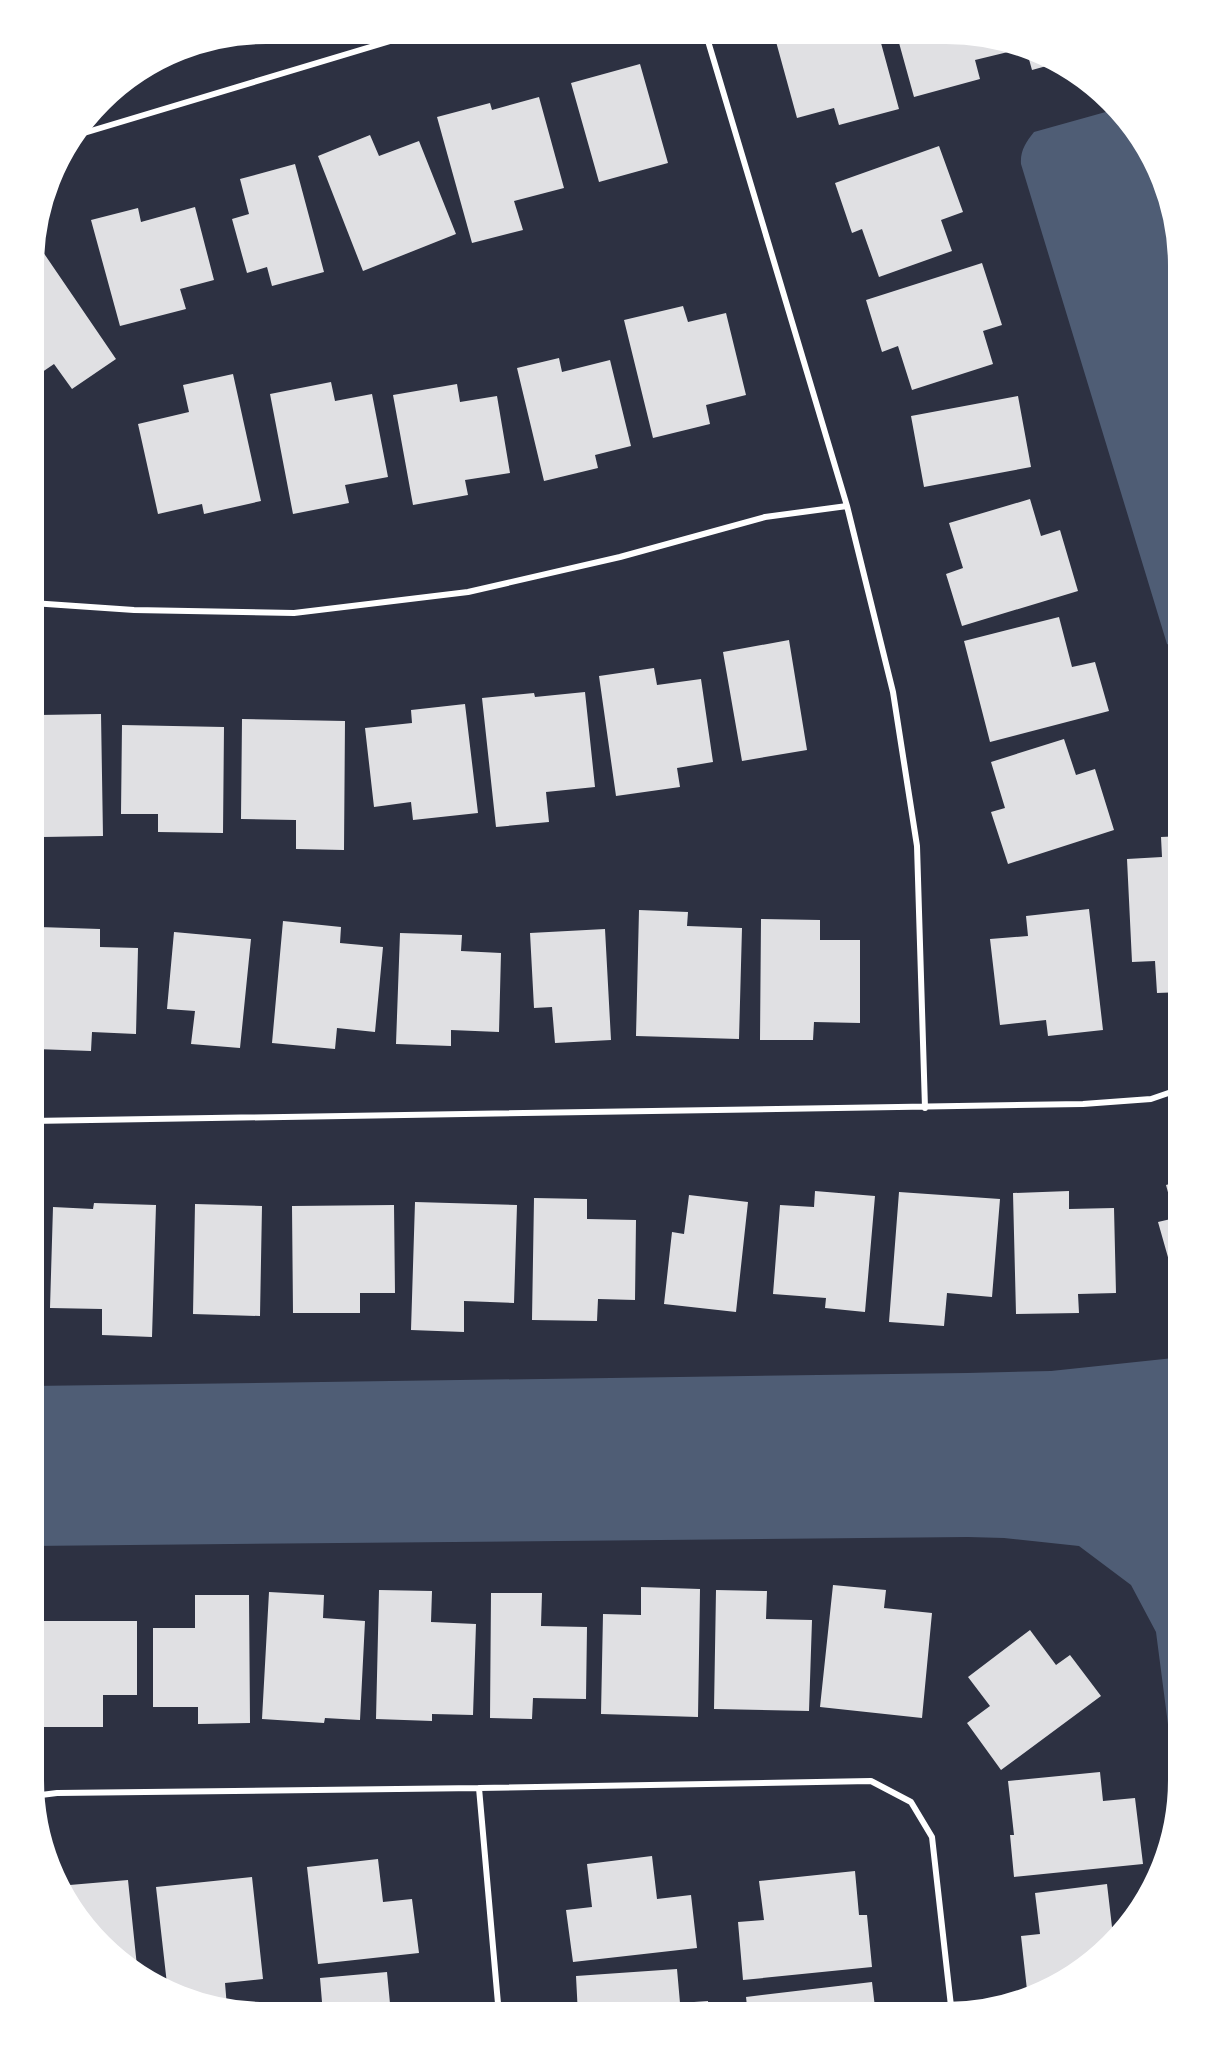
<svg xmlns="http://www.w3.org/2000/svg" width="1213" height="2046" font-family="'DM Sans',sans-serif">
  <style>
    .water { fill: #4f5d75 }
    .building { fill: #e0e0e3 }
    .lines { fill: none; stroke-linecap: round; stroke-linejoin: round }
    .minor { stroke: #fff; stroke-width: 6 }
    .rim { fill: none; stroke: #fff; stroke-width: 8 }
  </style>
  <rect width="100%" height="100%" fill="#2d3142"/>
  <path class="water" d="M1120,108l14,15 31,54 18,90v384l-16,-7 -146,-480c-1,-13 5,-22 13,-32z
    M1183,1357l-1,438 -3,14 -23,-177 -25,-47 -52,-39 -75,-8 -36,-1 -938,9 1,-160 936,-13 84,-2z"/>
  <path class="building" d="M800,32h78l21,77 -60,16 -5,-17 -37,10 -22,-80z
    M896,32h81l28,7 3,13 -33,8 5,19 -66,18z
    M1025,45l12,3 24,14 -29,8z
    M640,64l28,99 -69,19 -28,-99z
    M539,97l25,91 -50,13 9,29 -51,13 -35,-126 53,-14 2,7z
    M370,135l9,21 40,-15 37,93 -93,37 -45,-115z
    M939,146l24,66 -22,8 11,31 -73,26 -17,-48 -10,4 -17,-50z
    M295,164l29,108 -52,14 -5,-19 -20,6 -15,-54 17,-5 -9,-35z
    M195,207l19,73 -34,9 6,20 -66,17 -29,-106 47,-12 3,14z
    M43,252l73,107 -44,30 -18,-25 -22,15v-120z
    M982,263l20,62 -19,6 10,33 -81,26 -14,-44 -16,6 -16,-52z
    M683,306l5,16 38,-9 20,82 -40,10 4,19 -57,14 -29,-118z
    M559,358l3,14 48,-12 21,86 -36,9 3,13 -54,13 -27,-113z
    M233,374l28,127 -57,13 -2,-10 -44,10 -20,-90 51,-12 -6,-27z
    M331,382l4,19 37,-7 16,83 -43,8 4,18 -56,11 -23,-120z
    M457,384l3,18 37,-6 13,77 -45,7 3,15 -55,10 -20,-110z
    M1018,396l13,71 -107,20 -13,-71z
    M1030,499l11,37 19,-6 18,61 -116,35 -16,-52 17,-6 -14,-45z
    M1059,617l13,50 23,-5 14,49 -119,31 -26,-101z
    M789,640l18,110 -65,11 -19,-109z
    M654,668l3,17 44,-6 12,83 -36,6 3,19 -64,9 -17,-120z
    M585,692l10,95 -49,5 3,30 -53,5 -14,-129 52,-5 1,4z
    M465,704l13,109 -65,7 -2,-18 -37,5 -9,-79 47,-5 -1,-13z
    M101,714l2,122 -60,1v-11l-12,1v-85h9l-1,-27z
    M242,719l103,2 -1,129 -48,-1v-29l-55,-1z
    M122,725l102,2 -1,106 -65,-1v-18h-37z
    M1064,739l12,36 19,-6 19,61 -106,34 -17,-52 14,-4 -14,-46z
    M1183,836v156l-26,1 -2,-32 -23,1 -5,-103 35,-2 -1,-20z
    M1089,909l14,121 -55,6 -2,-16 -46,5 -10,-86 38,-3 -2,-20z
    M639,910l49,2 -1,14 55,2 -3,111 -103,-3z
    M761,919l59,1v20h40v83l-46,-1 -1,18h-53z
    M283,921l58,6 -1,16 43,4 -8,85 -38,-4 -2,21 -63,-6z
    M39,927l61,2v18l38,1 -2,86 -44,-2 -1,19 -55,-2z
    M605,929l6,111 -56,3 -3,-36 -18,1 -4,-75z
    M174,932l77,7 -11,109 -49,-4 4,-33 -28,-2z
    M400,933l62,2 -1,16 40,2 -2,79 -48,-2v16l-55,-2z
    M1183,1180v115l-4,1 -21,-74 17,-4 -9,-33z
    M815,1191l60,5 -10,116 -40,-4 1,-10 -53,-4 7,-89 34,2z
    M1069,1191v18l45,-1 2,85 -38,1 1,19 -63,1 -3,-121z
    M899,1192l101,7 -8,98 -45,-4 -3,33 -55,-4z
    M689,1195l59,7 -12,110 -72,-8 8,-72 12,2z
    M534,1198l53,1v20l49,1 -1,80 -37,-1 -1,22 -65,-1z
    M415,1202l102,3 -3,98 -50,-2v31l-53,-2z
    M94,1203l62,2 -4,132 -50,-2v-26l-52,-1 3,-101 40,2z
    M195,1204l67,2 -2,110 -67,-2z
    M394,1205l1,88h-35v20h-67l-1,-107z
    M31,1215h5l-4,34h-1z
    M833,1585l53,5 -2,18 48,5 -10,105 -102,-11z
    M641,1587l59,2 -2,128 -97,-3 2,-100 38,1z
    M379,1590l53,1 -1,31 45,2 -3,91 -41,-1v7l-56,-2z
    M716,1590l51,1 -1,28 46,1 -3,91 -95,-2z
    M269,1592l55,3 -1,23 42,3 -5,99 -35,-2 -1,5 -62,-4z
    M491,1593h51l-1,33 46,1 -1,72 -53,-1 -1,21 -42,-1z
    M195,1595h54l1,128 -52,1v-17h-45v-79h42z
    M41,1621h96v74h-34v32h-62z
    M1030,1630l26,35 14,-10 31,41 -100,74 -34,-47 23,-17 -22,-29z
    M1100,1772l3,29 32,-3 8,66 -129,13 -4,-42h4l-6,-54z
    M652,1856l5,43 34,-4 6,53 -124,14 -7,-52 26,-3 -5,-43z
    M378,1859l5,43 29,-3 7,54 -101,11 -11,-97z
    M855,1871l4,44h8l5,52 -129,13 -5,-58 26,-2 -5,-39z
    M252,1877l11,102 -38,4 2,24 -12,1 -39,-10 -8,-5 -12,-106z
    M128,1880l10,96 -16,-9 -43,-44 -21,-37z
    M1107,1884l5,43 21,-2 -42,42 -36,20 -28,3 -6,-54 19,-2 -5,-41z
    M677,1969l3,34 28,-2 1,14h-131l-2,-39z
    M387,1972l4,42h-68l-3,-36z
    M872,1982l4,34 -128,-1 -2,-18z"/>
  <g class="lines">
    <path class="minor" d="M705,31l142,475 46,186 24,154 8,262
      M74,136l353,-106
      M32,603l102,7 160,3 174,-21 152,-35 145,-40 82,-11
      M31,1121l1052,-17 68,-5 32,-11
      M479,1788l20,227
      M33,1796l24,-3 422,-5 392,-7 40,21 21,35 20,178"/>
  </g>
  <path d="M0 0H1213V2046H0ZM266 40H946A226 226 0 0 1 1172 266V1780A226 226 0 0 1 946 2006H266A226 226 0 0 1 40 1780V266A226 226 0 0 1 266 40Z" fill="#fff" fill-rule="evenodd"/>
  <path class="rim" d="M266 40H946A226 226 0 0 1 1172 266V1780A226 226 0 0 1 946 2006H266A226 226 0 0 1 40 1780V266A226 226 0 0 1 266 40Z"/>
</svg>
